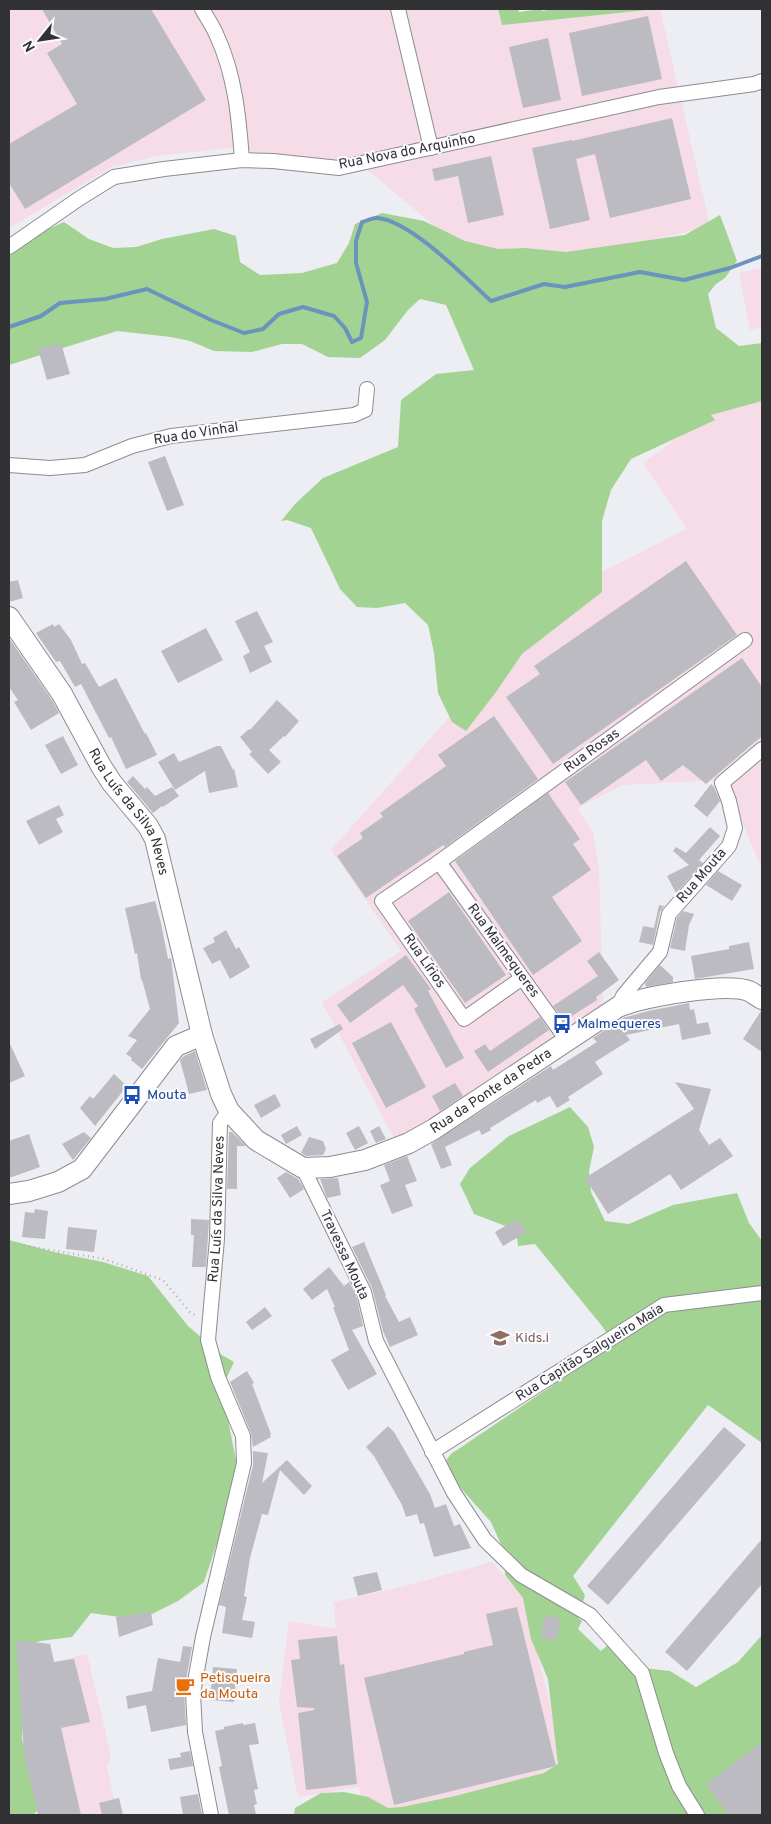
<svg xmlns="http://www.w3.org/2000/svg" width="771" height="1824" font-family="Overpass,sans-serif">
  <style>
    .industrial { fill: #f5dce6 }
    .green { fill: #a3d392 }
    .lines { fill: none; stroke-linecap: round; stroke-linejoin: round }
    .stream { stroke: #6a93bd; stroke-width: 4 }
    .building { fill: #bcbbc1 }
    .street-casing { stroke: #8c8c92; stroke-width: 16 }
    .secondary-casing { stroke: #8c8c92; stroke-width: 22 }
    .path { stroke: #b0b0b5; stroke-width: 2.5; stroke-dasharray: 1 4; stroke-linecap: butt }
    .street { stroke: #fff; stroke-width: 14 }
    .secondary { stroke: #fff; stroke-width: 20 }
    .labels { text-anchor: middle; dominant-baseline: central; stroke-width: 4; stroke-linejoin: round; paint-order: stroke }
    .street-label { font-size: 14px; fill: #323234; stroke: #fbfbff }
    .transit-label { font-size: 14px; fill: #164399; stroke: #fbfbff; text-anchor: start }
    .education-label { font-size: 14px; fill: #785e54; stroke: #fbfbff; text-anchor: start }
    .food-label { font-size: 14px; fill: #c56008; stroke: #fbfbff; text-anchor: start }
  </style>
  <rect width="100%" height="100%" fill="#ededf4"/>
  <path class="industrial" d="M9,9h489l4,16 158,-16 50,217 -201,49 -36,-17 -115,-96h-33l-98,-14 -70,8 -45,11 -103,61z
    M762,268v59l-12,3 -11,-57z
    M762,377v486l-4,-3 -33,-80 -102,5 -46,23 16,24 6,37 4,139 -136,90 -72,42 -73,-138 79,-51 -70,-101 229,-257 127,-64 -44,-66z
    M492,1562l20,23 9,2 46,186 -202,42 -6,-28 -61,10 -19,-94 10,-82 47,8 -2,-27 63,-14z
    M50,1644l4,18 33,-8 24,101 -4,13 7,31 5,-1 4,17h-85l-14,-61z"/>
  <path class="green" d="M498,9h20l1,3 22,-3 1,2 11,-2h104l-155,16z
    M382,213l42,8 41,20 33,8 27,-1 41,4 119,-17 35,-20 17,46 -12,17 -9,6 -8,10 8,34 23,18 23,-3v58l-51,14 4,5 -84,39 -20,31 -9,31v71l-80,62 -26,38 -30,39 -14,-9 -14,-29 -4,-40 -6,-28 -23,-22 -28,5 -20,-1 -17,-18 -29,-61 -24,-8 -6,1 15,-18 27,-25 75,-31 3,-47 35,-26 38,-4 -28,-65 -26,-6 -12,11 -23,30 -25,18 -32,-1 -26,-13h-20l-30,8 -38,-1 -24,-10 -19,-4 -54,-6 -108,34v-122l15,-3 40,-18 25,17 24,9 23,-1 26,-8 52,-10 22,7 4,26 20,13 42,-2 35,-10 12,-20 6,-19z
    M570,1107l18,20 6,20 -5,24 2,21 14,29 24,3 44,-19 64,-12 12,30 13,18v202l-54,-38 -135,171 12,19 -7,23 4,3 -4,8 23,22 7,-6 18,21 44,5 26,16 42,-25 24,-27v180h-468l1,-7 26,-15 23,-1 24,5 20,11 14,-1 53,-11 89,-23 14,-9 -10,-85 -17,-40 -8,-41 -18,-23 -1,-24 -13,-29 -35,-39 -10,-16 1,-8 4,-5 163,-110 -12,-18 -67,-82 -17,2 -2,-16 -42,-16 -14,-30 10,-16 39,-32z
    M9,1240l45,12 49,10 45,14 40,50 34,29 12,7 -7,15 -3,23 13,65 -19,75 -14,42 -26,19 -38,19 -49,-7 -19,24 -32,4 -16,6 -2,92 17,70 -6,6h-24z"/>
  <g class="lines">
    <path class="stream" d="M9,327l32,-11 19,-13 45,-4 42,-10 64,31 33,13 19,-4 16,-15 24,-7 31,9 11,12 7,14 9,-4 6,-36 -11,-39v-22l6,-19c4,-1 10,-4 15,-4 33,2 89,60 114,83l53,-17 21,3 75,-15 44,8 46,-12 32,-12"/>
  </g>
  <path class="building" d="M42,9h109l55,91 -181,109 -16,-26v-39l68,-40 -30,-51 15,-9z
    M648,16l14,63 -80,17 -13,-63z
    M548,38l13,62 -38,8 -14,-61z
    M672,118l19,81 -81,19 -15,-64 -19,5 14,61 -40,9 -18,-81 40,-8v1z
    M491,156l13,59 -36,8 -10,-47 -23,5 -3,-12z
    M61,343l9,31 -23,6 -9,-31z
    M165,456l19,49 -17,6 -19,-49z
    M686,561l51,74 -184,129 -47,-67 34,-23 -6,-8z
    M18,580l5,18 -14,4v-20z
    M257,611l16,31 -9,4 8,16 -22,11 -7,-17 7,-4 -15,-31z
    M53,624l1,3 5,-3 12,16 11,24 3,-1 14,24 17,-9 29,56 1,-1 11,22 -31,14 -15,-32 -2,1 -28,-54 -6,3 -15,-26 -4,1 -20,-29z
    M206,628l17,32 -45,23 -17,-32z
    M9,638l43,62 7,13 -28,17 -17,-28 4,-2 -9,-13z
    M742,658l20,29v49l-56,48 -23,-19 -22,16 -15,-21 -65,45 -16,-23z
    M277,700l22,21 -14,16 -1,-1 -15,14 12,12 -13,12 -19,-20 3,-2 -12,-15 9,-8 1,1z
    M494,716l44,63 -93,68 -2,-2 -77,53 -29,-42 26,-18 -3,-5 23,-16 -3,-4 66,-47 -8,-11z
    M63,736l15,29 -17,9 -16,-29z
    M217,746h4l12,24 1,-2 4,19 -29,6 -4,-22 -30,19 -17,-28 16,-9 5,9z
    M133,776l12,13 2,-2 8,9 17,-9 7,9 -16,11 -1,-1 -9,7 -26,-31z
    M711,784l3,3 6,14 -13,16 -13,-11z
    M548,793l32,46 -7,5 18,26 -39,27 30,44 -49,34 -78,-114z
    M59,805l5,10 -8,4 7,13 -24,13 -13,-24z
    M710,827l10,9 -21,24 4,3 -27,30 -9,-17 22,-11 -16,-14 3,-4 10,6z
    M718,871l24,14 -10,16 -26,-16z
    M449,892l57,83 -41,28 -57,-82z
    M155,901l6,22 7,36 3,-1 8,65 -37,46 -11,-9 1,-2 -6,-4 11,-14 -9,-4 22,-27 -8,-29h-1l-4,-27 -2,1 -10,-46z
    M659,905l5,1 -4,6 -7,33 -14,-3 4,-16 11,2z
    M683,911l11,3 -5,11 -4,26 -15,-3 7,-30z
    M226,930l10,19 3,-2 11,20 -20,12 -10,-19 -8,4 -9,-16 12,-6 -2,-4z
    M749,942l5,27 -59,10 -4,-23 38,-7v-3z
    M599,952l20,28 -23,17 1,3 -33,21 -11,-15 45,-30 -11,-15z
    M406,955l25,34 -3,2 36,67 -18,10 -32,-59 4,-3 -15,-21 -53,38 -13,-18z
    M660,965l13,12v5l-27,5 -1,-4z
    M689,1003l1,7 4,-1 3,15 11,-2 3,12 -29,6 -3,-16 -53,11 4,5 -35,22 8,12 -35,23 2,3 -13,8 -7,-12 -13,7 -1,-3 -46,28 1,2 -9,5 -3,-5 -34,17 7,18 -11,4 -10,-25 120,-78 2,4 44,-28 -4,-4 30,-20 25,-7z
    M761,1011h1v41l-19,-13z
    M540,1017l9,13 -61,42 -14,-21 11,-7 5,7z
    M391,1022l35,65 -40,21 -34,-65z
    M340,1024l3,5 -28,20 -5,-10z
    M9,1042l16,34 -16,7z
    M195,1051l12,39 -18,4 -9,-34 4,-4z
    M114,1074l13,12 -32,40 -15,-18 10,-12 3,3z
    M675,1082l36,7 -12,41 10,15 11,-7 13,18 -52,34 -11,-16 -62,40 -23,-36 109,-69z
    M455,1083l8,13 -23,15 -8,-15z
    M275,1094l6,12 -20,12 -7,-13z
    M297,1126l5,9 -16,9 -5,-9z
    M359,1126l9,17 -13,7 -9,-17z
    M379,1126l7,13 -10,4 -6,-12z
    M84,1132l7,6 -18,22 -11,-16z
    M229,1132h3l14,14h-9v43h-10z
    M29,1134l11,33 -31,11v-37z
    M309,1137l14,4 3,8 -3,6 -17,1 -5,-3z
    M407,1156l10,25 -12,4 8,21 -21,8 -12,-29 10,-4 -6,-16z
    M286,1172l12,7 6,10 -14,9 -13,-20z
    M338,1178l3,17 -14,3 -7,-19z
    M35,1209l13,2 -3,28 -23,-2 3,-25 9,1z
    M191,1219l18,1 -3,47h-14l2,-32h-3z
    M517,1219l10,13 -24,14 -8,-14z
    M68,1227l29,3 -3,22 -28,-3z
    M364,1242l22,53 -1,1 14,26 11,-5 8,18 -28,12 -7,-16 -11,-43 -20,-41z
    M329,1267l15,19 5,-4 7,13 7,31 -11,4 25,44 -29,16 -17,-30 18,-10 -16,-43h2l-8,-18 -15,11 -9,-11z
    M265,1307l7,9 -20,14 -6,-8z
    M247,1371l7,12 -2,1 19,50 -1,1 1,2 -18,10 -2,-14 -21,-51z
    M388,1426l6,6 36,62 5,14 11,-4 8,22 6,-2 11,24 -37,9 -10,-34 -4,1 -3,-10 -11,3 -4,-12 -28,-49 -8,-9z
    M724,1427l22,18 -138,160 -21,-19z
    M253,1451l15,2 -6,30 25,-23 25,26 -8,9 -24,-25 -12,45 -6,-1 -12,44 -6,38 3,1 -5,23 13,2 -3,16 -30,-5 4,-26 -7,-2 34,-140z
    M762,1539v45l-75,87 -22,-19z
    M377,1572l5,18 -24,6 -5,-19z
    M517,1607l39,159 -162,39 -30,-127 100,-24v-2l29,-7 -7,-31z
    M151,1612l2,13 -34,12 -3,-20z
    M544,1616l16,2 -3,22 -16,-2z
    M337,1636l3,29 4,-1 13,120 -51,6 -8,-77 16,-3v-2l-17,-1 -6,-47 9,-1 -2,-19z
    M16,1640l34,4 4,18 20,-3 16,63 -29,6 20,87h-43l-14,-61z
    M183,1646l9,1 -8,44 2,34 -35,7 -5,-27 -18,4 -2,-13 26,-5 6,-33 22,4z
    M213,1667l24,2 -3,33 -24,-2z
    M243,1723v2l12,-2 4,21 -10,1 9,44 -4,1 3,14 -3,1 2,10h-27l-10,-48 3,-1 -7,-35 9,-2v-2z
    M762,1742v73h-33l-23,-31z
    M190,1751l3,15 -23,4 -2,-11 13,-2 -1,-4z
    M198,1794l4,21h-19l-3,-18z
    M119,1798l4,17h-21l-3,-12z"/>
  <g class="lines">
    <g class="street-casing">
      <g id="street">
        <path d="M202,9c5,9 11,17 15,27 18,39 22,82 25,124"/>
        <path d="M398,9l33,139"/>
        <path d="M9,247l71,-49 34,-21 50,-8 78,-9 31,1 66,7 320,-71 95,-13 8,-3"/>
        <path d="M9,465l41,3 35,-3 47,-19 39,-10 183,-21 11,-5 2,-21"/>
        <path d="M439,862l128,178"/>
        <path d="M522,978l-58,41 -82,-118 57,-39 306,-222"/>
        <path d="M618,1007l5,-11 37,-44 9,-38 60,-68 6,-18 -6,-27 -7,-18 40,-34"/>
        <path d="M303,1168l61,124 12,49 78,152 31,47 36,35 69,40 52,58 24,80 13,33 18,29"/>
        <path d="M432,1452l232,-147 98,-12"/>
        <path id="s1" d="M211,1815l-16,-83 -2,-39 10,-56 41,-174 -1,-27 -25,-59 -10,-37 9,-101 3,-116 9,-12"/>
      </g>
    </g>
    <g class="secondary-casing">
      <g id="secondary">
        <path id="s2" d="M9,617l53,77 39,72 11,17 36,43 7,13 47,196 19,59 8,17 27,29 47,28 27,-1 35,-7 44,-17 25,-14 184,-122c24,-10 107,-25 131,-16 4,2 9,6 13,8"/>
        <path d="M9,1194l20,-3 29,-9 24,-13 94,-123 26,-11"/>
      </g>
    </g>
    <path class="path" d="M9,1243l95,16 59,21 27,32 7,4"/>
    <use href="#street" class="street"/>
    <use href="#secondary" class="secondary"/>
  </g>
  <defs>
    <g id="bus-bare" transform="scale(1.5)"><path d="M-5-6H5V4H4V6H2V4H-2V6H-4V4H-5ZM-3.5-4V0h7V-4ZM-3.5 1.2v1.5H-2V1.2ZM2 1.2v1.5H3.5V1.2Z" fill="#1a4fb4" stroke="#fbfbff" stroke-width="2.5" paint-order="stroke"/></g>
    <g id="school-bare" transform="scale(1.5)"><path d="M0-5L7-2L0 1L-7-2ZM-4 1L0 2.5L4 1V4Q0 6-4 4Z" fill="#8d6e63" stroke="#fbfbff" stroke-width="2.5" paint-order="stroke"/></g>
    <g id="cafe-bare" transform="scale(1.5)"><path d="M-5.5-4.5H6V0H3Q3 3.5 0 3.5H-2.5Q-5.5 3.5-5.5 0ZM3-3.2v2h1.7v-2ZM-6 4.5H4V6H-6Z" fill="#e8710a" stroke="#fbfbff" stroke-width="2.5" paint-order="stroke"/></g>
  </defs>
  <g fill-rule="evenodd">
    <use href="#bus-bare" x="562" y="1024"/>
    <use href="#bus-bare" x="132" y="1095"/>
    <use href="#school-bare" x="500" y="1338"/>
    <use href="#cafe-bare" x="185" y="1686"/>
  </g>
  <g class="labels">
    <g class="street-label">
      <text transform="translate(407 152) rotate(-11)">Rua Nova do Arquinho</text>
      <text transform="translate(196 434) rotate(-9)">Rua do Vinhal</text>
      <text transform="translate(592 751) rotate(-36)">Rua Rosas</text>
      <text stroke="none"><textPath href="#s2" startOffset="230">Rua Luís da Silva Neves</textPath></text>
      <text transform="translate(702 876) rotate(-49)">Rua Mouta</text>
      <text transform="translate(503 951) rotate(54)">Rua Malmequeres</text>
      <text transform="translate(424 961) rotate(55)">Rua Lírios</text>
      <text stroke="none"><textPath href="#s2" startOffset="850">Rua da Ponte da Pedra</textPath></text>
      <text stroke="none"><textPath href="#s1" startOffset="620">Rua Luís da Silva Neves</textPath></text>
      <text transform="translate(344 1255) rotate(65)">Travessa Mouta</text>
      <text transform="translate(590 1353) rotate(-32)">Rua Capitão Salgueiro Maia</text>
    </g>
    <g class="transit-label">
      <text x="577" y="1024">Malmequeres</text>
      <text x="147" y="1095">Mouta</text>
    </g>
    <g class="education-label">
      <text x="515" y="1338">Kids.i</text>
    </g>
    <g class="food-label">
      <text x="200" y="1678">Petisqueira<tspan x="200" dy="16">da Mouta</tspan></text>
    </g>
  </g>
  <rect width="771" height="1824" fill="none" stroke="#323234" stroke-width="20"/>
  <g transform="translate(40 40) rotate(240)" stroke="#fbfbff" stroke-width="4" paint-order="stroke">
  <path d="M0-4L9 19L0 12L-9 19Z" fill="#323234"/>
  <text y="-8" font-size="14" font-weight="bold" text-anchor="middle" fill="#323234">N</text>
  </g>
</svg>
